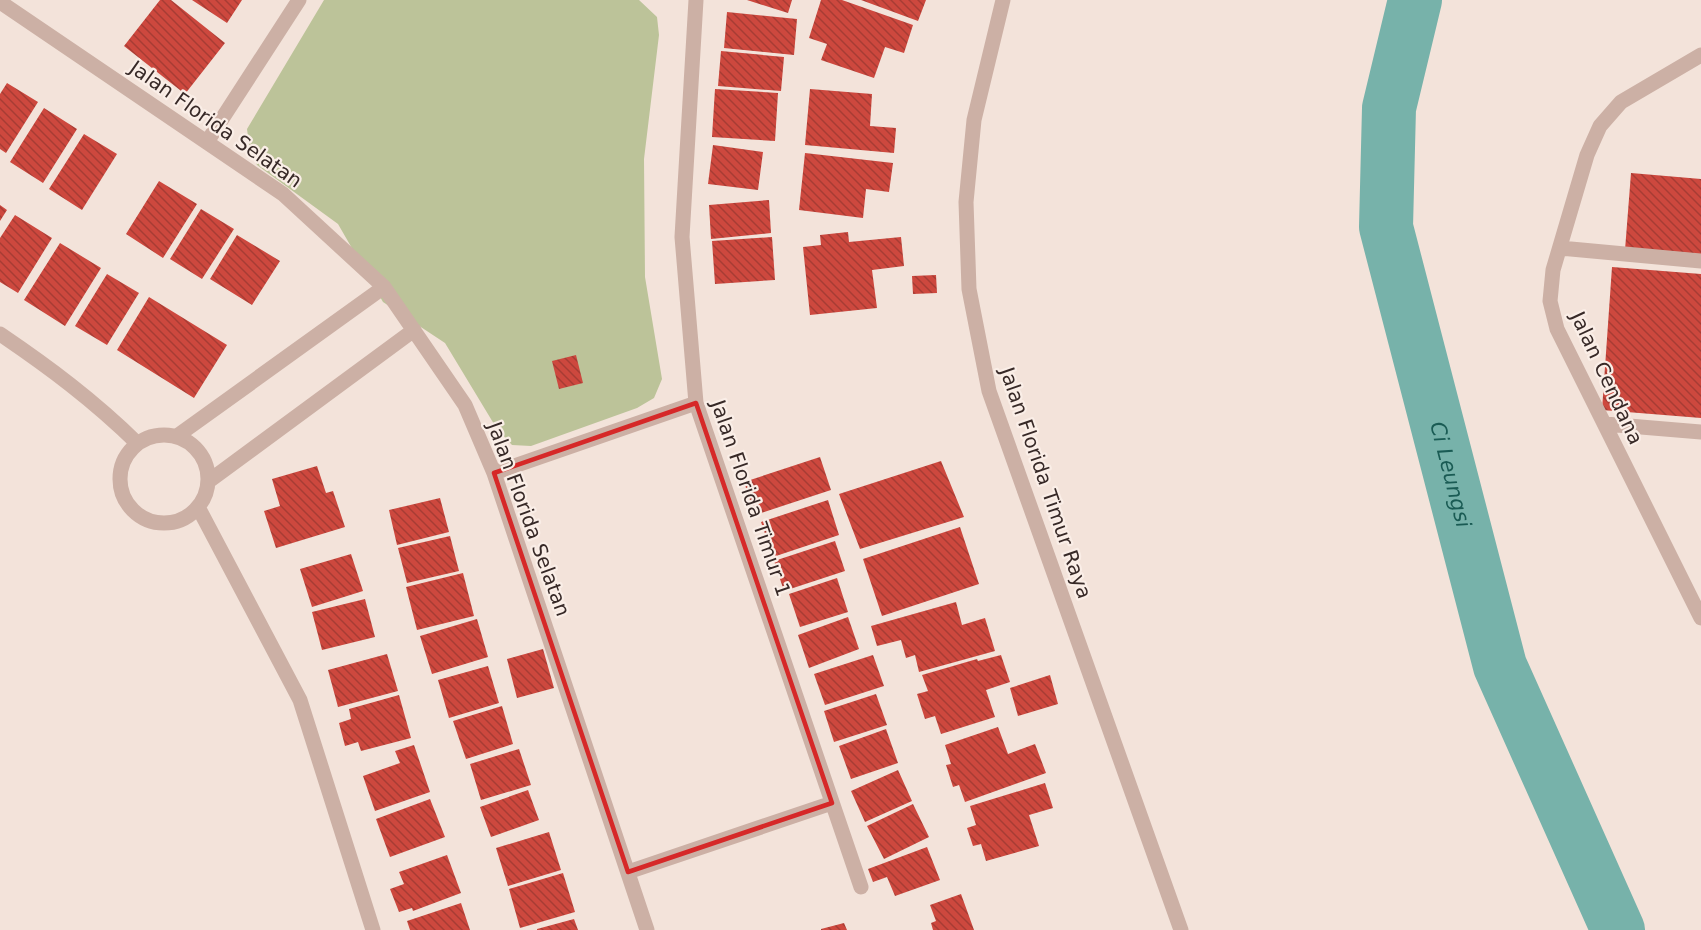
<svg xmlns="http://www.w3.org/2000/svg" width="1701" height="930" font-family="'DejaVu Sans',sans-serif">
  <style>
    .green { fill: #bcc399 }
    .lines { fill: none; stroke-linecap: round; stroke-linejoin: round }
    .river { stroke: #77b2aa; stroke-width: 54 }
    .building { fill: url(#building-back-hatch) }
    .minor { stroke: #ccb0a5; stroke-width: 15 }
    .marked { fill: none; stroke: #d62828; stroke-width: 4.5; stroke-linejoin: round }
    .labels { text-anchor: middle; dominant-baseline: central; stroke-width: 4.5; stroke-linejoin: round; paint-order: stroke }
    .street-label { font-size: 20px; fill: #372927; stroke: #faeee7 }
    .water-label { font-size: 21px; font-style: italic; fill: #1a5b54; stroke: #faeee7 }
  </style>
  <defs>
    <pattern id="building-back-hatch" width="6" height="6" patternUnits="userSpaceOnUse" patternTransform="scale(1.5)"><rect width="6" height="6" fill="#cd483e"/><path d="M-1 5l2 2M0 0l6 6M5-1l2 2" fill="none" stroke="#a73c34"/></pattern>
  </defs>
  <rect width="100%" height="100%" fill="#f3e3da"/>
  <path class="green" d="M324,0h315l18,17 2,18 -15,124 1,118 17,102 -8,19 -17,10 -106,38 -19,-1 -15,-16 -52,-86 -62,-41 -45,-78 -81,-59 -7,-14 -3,-22z"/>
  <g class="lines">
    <path class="river" id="s1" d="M1415,0l-26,108 -3,119 114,439 118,264"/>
  </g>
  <path class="building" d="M160,0h11l54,43 -40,51 -61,-48z
    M192,0h50l-15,23z
    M747,0h45l-4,13z
    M821,0h21l71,25 -9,28 -19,-6 -11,31 -53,-18 6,-16 -18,-6z
    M861,0h65l-8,21z
    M727,12l70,7 -3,36 -70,-7z
    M721,51l63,6 -3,34 -63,-5z
    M7,83l31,19 -32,51 -6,-4v-55z
    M715,89l63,4 -3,48 -63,-4z
    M810,89l62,5 -2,32 26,2 -2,25 -89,-8z
    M44,108l33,21 -34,54 -33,-21z
    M84,134l33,20 -35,56 -33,-21z
    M713,145l50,7 -5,38 -50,-6z
    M805,153l88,10 -4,29 -23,-3 -3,29 -64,-8z
    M1631,173l70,6v77l-76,-6z
    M159,181l38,23 -34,54 -37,-24z
    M769,200l2,33 -60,6 -2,-34z
    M0,205l7,5 -7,11z
    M201,209l33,20 -32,50 -32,-20z
    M15,215l37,23 -34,55 -18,-11v-44z
    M848,232l1,10 52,-5 3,29 -32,4 5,38 -67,7 -7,-68 18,-2 -1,-10z
    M237,235l43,26 -28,44 -42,-26z
    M772,237l3,43 -60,4 -3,-43z
    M60,243l41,25 -36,58 -41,-26z
    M1612,267l89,7v144l-99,-8z
    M107,274l32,19 -32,52 -32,-19z
    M936,275l1,18 -24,1 -1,-18z
    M149,297l78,48 -33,53 -77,-48z
    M576,355l7,28 -24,6 -7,-28z
    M820,457l11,33 -76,25 -11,-33z
    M941,461l23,56 -104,32 -21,-55z
    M317,466l9,27 7,-2 12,36 -69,21 -12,-37 16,-5 -8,-27z
    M440,498l9,34 -52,13 -8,-35z
    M828,500l11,35 -66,22 -12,-35z
    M960,527l19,57 -97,32 -19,-57z
    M450,536l9,35 -52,12 -9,-35z
    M835,541l10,30 -61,20 -10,-30z
    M351,554l12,37 -51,16 -12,-38z
    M463,573l11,43 -57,14 -11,-43z
    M837,578l11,34 -48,15 -11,-33z
    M365,599l10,38 -53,13 -10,-38z
    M956,602l6,23 23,-7 10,33 -76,21 -4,-17 -9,3 -5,-18 -24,6 -6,-20z
    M848,617l11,32 -50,19 -11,-33z
    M477,619l11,38 -56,17 -12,-38z
    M543,649l11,39 -37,10 -10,-39z
    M387,654l11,37 -60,16 -10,-37z
    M873,655l11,31 -59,19 -11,-31z
    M1001,655l9,27 -24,8 9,27 -54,17 -6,-18 -10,3 -8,-25 11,-3 -6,-16 55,-16 1,2z
    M488,666l11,37 -50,15 -11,-38z
    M1050,675l8,29 -40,12 -8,-28z
    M876,694l11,31 -53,17 -10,-31z
    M399,695l12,43 -50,13 -3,-9 -13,4 -6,-23 12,-4 -2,-10z
    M502,706l11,38 -47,15 -13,-38z
    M998,727l10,27 27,-10 11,29 -81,29 -6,-17 -6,2 -7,-22 5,-1 -6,-19z
    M886,729l12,34 -47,16 -12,-33z
    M414,745l16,47 -55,19 -12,-35 37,-13 -5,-12z
    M519,749l12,36 -50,15 -11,-36z
    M898,770l14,31 -47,21 -14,-31z
    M1045,783l8,25 -24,7 10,31 -53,15 -5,-17 -8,2 -6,-18 9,-3 -6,-19z
    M528,790l11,30 -48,17 -11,-30z
    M430,799l15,38 -55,20 -14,-38z
    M913,804l16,33 -45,22 -17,-33z
    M549,832l12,38 -53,16 -12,-38z
    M927,847l13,33 -45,16 -8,-19 -14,5 -5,-13z
    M447,855l14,38 -48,18 -1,-3 -13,4 -9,-23 14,-5 -5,-12z
    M563,873l12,39 -55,16 -11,-39z
    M961,894l13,36h-41l-2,-7 5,-2 -6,-16z
    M461,903l9,27h-60l-3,-9z
    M574,919l4,11h-41v-1z
    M844,923l3,7h-26v-1z"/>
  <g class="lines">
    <path class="minor" d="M696,0l-14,237 14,166 165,484
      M1003,0l-29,120 -8,82 3,87 20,102 192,539
      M0,2l283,192 101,93 81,118 29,68 153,457
      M1701,55l-80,47 -21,24 -13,29 -34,115 -3,31 7,28 144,289
      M207,142l92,-142
      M1560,248l141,13
      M0,334c50,34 93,66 137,109
      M1605,424l96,8
      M120 479a44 44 0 1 1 88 0a44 44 0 1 1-88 0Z
      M177,436l207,-149
      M494,473l202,-70
      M209,481l205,-151
      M198,507l102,193 73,230
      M628,872l204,-69"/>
  </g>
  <path class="marked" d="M696,403l136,400 -204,69 -134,-399z"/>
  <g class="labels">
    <g class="street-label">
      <text transform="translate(216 124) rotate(35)">Jalan Florida Selatan</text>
      <text transform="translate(1607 378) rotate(65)">Jalan Cendana</text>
      <text transform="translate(1046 483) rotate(71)">Jalan Florida Timur Raya</text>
      <text transform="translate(751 498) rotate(71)">Jalan Florida Timur 1</text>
      <text transform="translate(529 519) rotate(70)">Jalan Florida Selatan</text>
    </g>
    <g class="water-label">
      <text stroke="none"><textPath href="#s1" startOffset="486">Ci Leungsi</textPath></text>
    </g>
  </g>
</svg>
